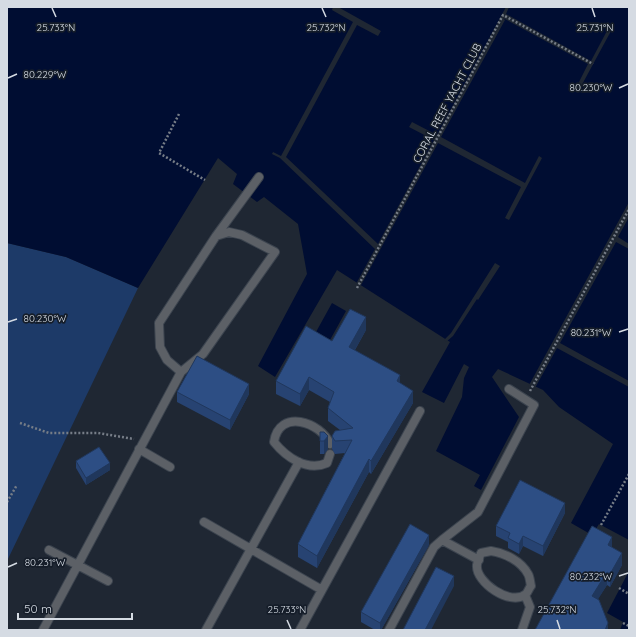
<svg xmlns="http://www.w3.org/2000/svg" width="636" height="637" font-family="Quicksand,sans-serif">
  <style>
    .green { fill: #1d3a68 }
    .water { fill: #000d32 }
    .pier { fill: #1f2733 }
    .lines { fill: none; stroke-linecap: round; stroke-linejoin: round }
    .service-casing { stroke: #3c444f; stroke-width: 10 }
    .path { stroke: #767d87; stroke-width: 2.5; stroke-dasharray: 2 2; stroke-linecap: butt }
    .service { stroke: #5c6066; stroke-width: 8 }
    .wall { fill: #274372 }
    .shaded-wall { fill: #20375c }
    .building { fill: #2d4e84; stroke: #20375c }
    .ticks { fill: none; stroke: #d5dbe3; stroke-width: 1.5 }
    .labels { text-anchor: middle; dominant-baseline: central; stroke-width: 3.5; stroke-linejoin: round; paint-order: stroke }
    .street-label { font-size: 11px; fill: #d5dbe3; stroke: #151d29 }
    .ticks-label { font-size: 10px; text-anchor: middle; fill: #d5dbe3; stroke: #151d29; stroke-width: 3.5; stroke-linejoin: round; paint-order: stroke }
  </style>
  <rect width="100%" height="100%" fill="#1f2733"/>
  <path class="green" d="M7,243l59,14 72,31 -131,273z"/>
  <path class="water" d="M7,7h622v533l-30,-16 -7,11 -21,-12 42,-79 -54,-37 -16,-17 -45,-21 -6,8 27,40 -38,73 -7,-4 6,-11 -44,-24 26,-54 2,-19 5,-11 -5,-3 -20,39 -22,-11 28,-50 -113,-72 -62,107 -17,-11 49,-92 -9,-50 -34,-27 -7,5 -24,-18 4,-10 -19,-16 -80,130 -72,-31 -59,-14z
    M332,303l14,8 -16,29 -14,-8z
    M629,571v59h-9l3,-8 -16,-9z"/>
  <path class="pier" d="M333,7h5l43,24 -3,5 -21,-11 -71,132 92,87 56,-104 -25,-13 3,-5 25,13 69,-128h3l-3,7 85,47 17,-32 3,2 -33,61 -3,-2 13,-26 -85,-46 2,2 -64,117 84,46 14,-27 3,2 -33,62 -4,-2 16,-31 -83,-44 -78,144 -4,-3 19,-35 -95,-91 -8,-4 1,-2 8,4 72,-134 -21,-12z
    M629,202v15l-11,20 11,7v5l-13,-7 -56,101 69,38v6l-72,-39 -22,40 -7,-1z
    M495,263l5,3 -22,34 -1,-1 -24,37 -7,6 -2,-2 7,-7z"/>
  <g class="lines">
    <g class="service-casing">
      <path id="service" d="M216,236l43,-59
        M139,449l31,18
        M330,454l-3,9c-20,9 -41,-6 -53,-21 5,-34 47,-20 56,2
        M204,522l118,68
        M442,540l36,-28 56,-107 -25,-16
        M49,550l59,31
        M491,551c14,2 30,10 37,23 2,3 2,8 3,12 -2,2 -3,6 -5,8 -15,13 -51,-12 -49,-29 0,-4 3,-8 4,-12z
        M43,630l138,-258 22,-18 72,-102 -33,-17 -13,-3 -13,4 -57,87 1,24 7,13 14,12
        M206,630l93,-168
        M300,630l120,-219
        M389,630l45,-83 8,-7 37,20
        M522,630l8,-23 -5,-12"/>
    </g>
    <path class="path" d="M179,114l-20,39 46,27
      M357,288l146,-273 90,49
      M530,391l99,-182
      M20,423l29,10h49l36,6
      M7,502l10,-17
      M601,525l28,-51
      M619,588l10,6
      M623,623l6,3"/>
    <use href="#service" class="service"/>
  </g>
  <path class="wall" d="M366,330l-11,20 45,33 13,20 -42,71 -2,-2 -52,96 -19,-11v-13l47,-91 -10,1 -3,-5v-13l8,-6 -12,-9v-13l2,-6 -21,-12 -9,16 -24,-12v-13l56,-40z
    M177,392l72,2 -19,36 -53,-28z
    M320,432h4l4,17 -4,5h-4z
    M76,461l34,9 -24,15 -10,-17z
    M565,513l-22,43 -20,-10 -4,8 -11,-6v-6l-12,-6v-10z
    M429,545l-48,85h-6l-14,-8v-10z
    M612,547l10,18 -12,22 -3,-2 -10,15 11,30h-73z"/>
  <path class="shaded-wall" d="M366,317v13l-17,30v-13z
    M400,375v13l-3,-7z
    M309,377v13l-9,16v-12z
    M249,384v10l-19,36v-10z
    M413,391v12l-42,71v-13z
    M328,436v13l-4,5v-13z
    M369,459v13l-52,96v-12z
    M110,463v7l-24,15v-7z
    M565,503v10l-22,43v-10z
    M429,535v10l-48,85h-1v-7z
    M523,536v10l-4,8v-10z
    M612,537v12l-4,-4z
    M622,553v12l-12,22v-13z
    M607,572v13l-15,24v-13z
    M454,576v10l-23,44h-6z
    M608,623v7h-3z"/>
  <path class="building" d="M350,309l16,8 -17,30 51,28 -3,6 16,10 -42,70 -2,-2 -52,97 -19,-12 54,-104 -17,1 -3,-5 3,-5 18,-3 -25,-20 6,-16 -25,-15 -9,17 -24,-13 30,-55 26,15z
    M197,356l52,28 -19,36 -53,-28z
    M320,432h4l4,4 -4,5h-4z
    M99,447l11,16 -24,15 -10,-17z
    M520,480l45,23 -22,43 -20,-10 -4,8 -11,-6 2,-5 -14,-7z
    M410,524l19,11 -49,88 -19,-11z
    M592,526l20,11 -4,8 14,8 -12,21 -3,-2 -15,24 7,4 9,23 -3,7h-70z
    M436,567l18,9 -29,54h-22z"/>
  <path class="ticks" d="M52,8l4,9M322,8l4,9M592,8l3,9M8,78l9,-4M619,88l9,-4M8,322l9,-3M619,332l9,-3M8,567l9,-4M619,576l9,-3M287,620l4,9M557,620l3,9"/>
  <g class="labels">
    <g class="street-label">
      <text transform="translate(447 103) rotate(-62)">CORAL REEF YACHT CLUB</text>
    </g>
  </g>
  <g class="ticks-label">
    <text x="56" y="31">25.733°N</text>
    <text x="326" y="31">25.732°N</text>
    <text x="595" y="31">25.731°N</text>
    <text x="45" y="78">80.229°W</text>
    <text x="591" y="91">80.230°W</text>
    <text x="45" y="322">80.230°W</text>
    <text x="591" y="336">80.231°W</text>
    <text x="45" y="566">80.231°W</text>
    <text x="591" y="580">80.232°W</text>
    <text x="287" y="613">25.733°N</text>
    <text x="557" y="613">25.732°N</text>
  </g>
  <rect width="636" height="637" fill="none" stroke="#d5dbe3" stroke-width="16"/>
  <path d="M18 613v6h114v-6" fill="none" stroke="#d5dbe3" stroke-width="2"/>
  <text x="24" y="613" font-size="12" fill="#d5dbe3" stroke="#151d29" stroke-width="3" paint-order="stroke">50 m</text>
</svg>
